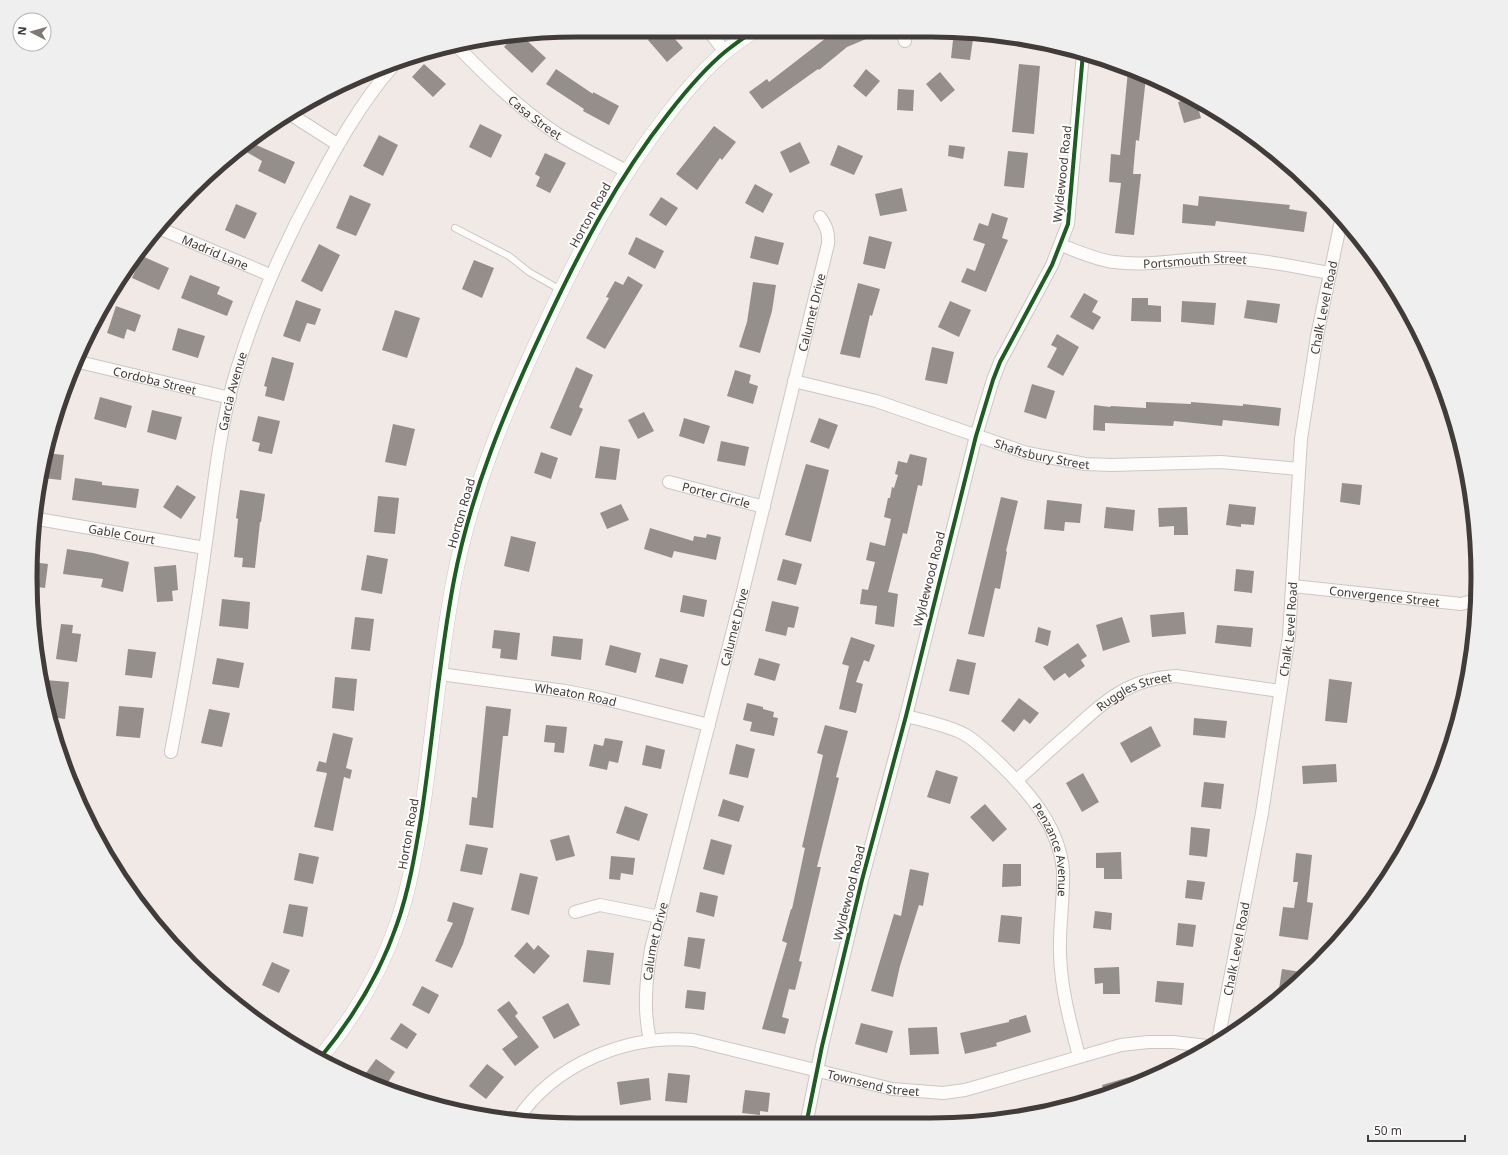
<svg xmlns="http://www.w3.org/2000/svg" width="1508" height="1155" font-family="'Noto Sans',sans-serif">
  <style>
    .building { fill: #958f8c }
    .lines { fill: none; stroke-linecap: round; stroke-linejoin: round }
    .service-casing { stroke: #cdc7c4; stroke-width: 8 }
    .minor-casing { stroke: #cdc7c4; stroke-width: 14 }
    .tertiary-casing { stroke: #cdc7c4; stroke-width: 16 }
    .service { stroke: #fdfcfb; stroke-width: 6 }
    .minor { stroke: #fdfcfb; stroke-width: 12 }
    .tertiary { stroke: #fdfcfb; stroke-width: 15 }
    .cycleway-casing { stroke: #fff; stroke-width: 6 }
    .cycleway { stroke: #1b5e20; stroke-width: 4 }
    .labels { text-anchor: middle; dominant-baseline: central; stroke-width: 4; stroke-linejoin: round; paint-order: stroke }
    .street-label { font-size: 12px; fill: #413b39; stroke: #fff }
    .rim { fill: none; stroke: #413b39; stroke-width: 5 }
  </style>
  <rect width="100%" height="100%" fill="#f1e9e5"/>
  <path class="building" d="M660,30h7l16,18 -16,14 -19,-22z
    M835,31h27l4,8 -19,8 -28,23 -1,-1 -56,40 -13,-17 18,-13 2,3z
    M954,31l20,1 -4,28 -19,-2z
    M523,37l23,21 -14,15 -28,-26 7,-8z
    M424,64l22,20 -13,13 -21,-20z
    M1019,64l21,2 -6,68 -22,-2z
    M556,69l37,25v-2l26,14 -10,19 -26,-14 1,-2 -38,-25z
    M866,69l14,12 -14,16 -13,-11z
    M1128,70l18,7 -7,64 -3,-1 -3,34h8l-7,61 -19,-2 6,-50 -12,-1 2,-28 9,1z
    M940,72l15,18 -14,12 -15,-18z
    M898,89l16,1 -1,21 -16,-1z
    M1191,98l5,3 5,17 -17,5 -6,-21z
    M480,124l22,11 -11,23 -22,-11z
    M714,126l22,16 -14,18 -2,-2 -23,32 -21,-16z
    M379,135l19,10 -15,31 -20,-10z
    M800,142l10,21 -20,10 -10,-21z
    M252,143l43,19 -10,22 -27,-13 4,-10 -19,-11z
    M838,145l25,11 -9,19 -24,-10z
    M949,145l16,2 -2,12 -15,-3z
    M1008,151l20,2 -4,35 -20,-2z
    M545,153l21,10 -16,30 -14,-7 4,-9 -5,-3z
    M755,184l18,10 -10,19 -18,-10z
    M902,188l5,23 -27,5 -5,-22z
    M350,195l21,9 -15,32 -20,-8z
    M1199,196l91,9 -1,4 18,3 -3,20 -88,-11 -1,5 -33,-3 1,-19 15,2z
    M661,197l17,11 -12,18 -17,-11z
    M236,204l21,9 -12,26 -20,-9z
    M992,213l16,5 -6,20 6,2 -22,52 -25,-10 6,-14 8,3 10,-27 -12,-4 6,-17 9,3z
    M755,236l29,7 -6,22 -28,-7z
    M869,236l23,6 -7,27 -22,-5z
    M636,237l28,14 -9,18 -27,-15z
    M319,244l21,11 -18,37 -21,-11z
    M142,256l27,12 -10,22 -27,-12z
    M474,260l20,8 -12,30 -20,-9z
    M190,275l30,12 -3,7 16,7 -6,15 -46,-18z
    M628,276l15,9 -38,64 -19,-11 23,-40 -3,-1 9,-16 8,4z
    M753,282l23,3 -4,26 -12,42 -21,-6 8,-25z
    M858,283l22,6 -8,27 -2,-1 -10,43 -20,-4z
    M1084,293l14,8 -6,11 9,5 -8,13 -23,-13z
    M1132,298h16v7l13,1v16l-30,-1z
    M296,300l25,9 -6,16 -8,-2 -7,19 -17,-6z
    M1247,300l33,4 -3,19 -33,-5z
    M950,301l21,9 -12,27 -21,-10z
    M1182,301l34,2 -2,22 -33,-3z
    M116,306l25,9 -6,17 -8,-3 -3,10 -17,-6z
    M395,310l25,8 -13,40 -25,-8z
    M178,328l27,8 -7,22 -26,-8z
    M1057,334l22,13 -16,29 -16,-9 10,-19 -6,-3z
    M932,347l22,5 -7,32 -22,-4z
    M272,357l22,6 -10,38 -19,-5 2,-9 -3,-1z
    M576,367l17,8 -14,32 4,2 -12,27 -21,-8z
    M735,370l16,5 -2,8 9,3 -5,18 -26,-8z
    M1032,384l23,7 -9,28 -22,-7z
    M100,397l32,9 -6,22 -32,-9z
    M1146,402l45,2v-2l52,4v-2l38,4 -2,18 -56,-6 -1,6 -48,-5 -1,5 -68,-3v8l-12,-1 1,-25 16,2 1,-1 35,2z
    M152,410l30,7 -6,23 -29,-8z
    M644,412l10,19 -16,8 -10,-19z
    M258,416l22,5 -8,33 -14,-3 2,-8 -8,-2z
    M684,418l26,8 -6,18 -25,-8z
    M819,418l19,7 -9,24 -19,-7z
    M393,424l22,5 -9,37 -21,-4z
    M721,441l28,6 -4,19 -28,-5z
    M600,446l20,3 -4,31 -21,-2z
    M541,452l17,6 -7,21 -17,-6z
    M46,453l18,2 -3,25 -18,-2z
    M910,454l17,4 -5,28 -4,-1 -11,49 -4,-1 -15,59 10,2 -4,33 -19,-3 2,-18 -17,-2 2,-15 6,1 7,-28 -9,-2 4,-18 15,4 6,-27 -7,-2 4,-19h2l2,-11 2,1 4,-13 -3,-1 3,-13 9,2z
    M806,464l23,6 -18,72 -26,-7z
    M75,478l27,4v3l37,4 -3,19 -64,-8z
    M1342,483l20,2 -2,20 -20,-3z
    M177,485l19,12 -15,22 -18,-12z
    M240,490l25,4 -4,28h-1l-5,46 -13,-1 1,-9 -9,-1 4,-38 -2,-1z
    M378,496l21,2 -4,36 -21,-2z
    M1001,497l17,4 -12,50 1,1 -7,37 -5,-1 -11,49 -16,-3z
    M1047,500l35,4 -2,19 -15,-1 -1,9 -20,-2z
    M621,504l8,16 -22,9 -7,-16z
    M1229,504l27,3 -2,18 -13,-1v3l-15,-2z
    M1106,507l29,3 -2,21 -29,-3z
    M1187,507l1,28h-14v-9l-15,1 -1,-19z
    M650,528l43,13 1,-5 12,2 1,-4 14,3 -5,23 -42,-9 -2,7 -28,-9z
    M511,536l25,6 -7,30 -25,-6z
    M67,549l26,4 36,9 -6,30 -22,-5 2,-8 -40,-5z
    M367,555l21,4 -6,35 -21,-4z
    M783,559l19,5 -6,21 -19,-5z
    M32,562l16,2 -3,24 -14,-2z
    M176,565l2,25 -6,1 1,10 -16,1 -3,-35z
    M1236,569l18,2 -2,22 -18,-2z
    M683,595l24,5 -3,17 -24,-5z
    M222,599l28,3 -2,27 -29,-3z
    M772,601l27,6 -5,21 -6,-1 -2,9 -21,-5z
    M1184,612l2,22 -34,3 -2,-22z
    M355,617l19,2 -4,32 -19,-2z
    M1122,617l8,25 -27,9 -7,-26z
    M61,624l12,1 -1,8 9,1 -4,28 -21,-3z
    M1217,625l36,3 -2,19 -36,-4z
    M1038,627l13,4 -3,15 -13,-4z
    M494,630l26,3 -3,27 -17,-2 1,-9 -9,-1z
    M553,636l30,3 -2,21 -30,-4z
    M851,637l24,8 -6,17 -5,-2 -8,22 7,2 -7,29 -17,-4 10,-43 -7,-2z
    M1078,643l9,13 -6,4 4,6 -16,12 -4,-5 -11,8 -11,-14z
    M610,645l31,8 -5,20 -31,-8z
    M128,649l28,3 -4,26 -27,-3z
    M217,658l27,5 -5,25 -27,-4z
    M660,658l28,7 -5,19 -28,-7z
    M759,658l21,6 -5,17 -21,-6z
    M957,659l19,4 -7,32 -20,-4z
    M335,677l22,2 -3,32 -22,-3z
    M1329,679l23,3 -5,41 -22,-2z
    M45,680l24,2 -4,37 -14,-2 -7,-27z
    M1019,698l20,15 -9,11 -6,-5 -10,13 -13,-11z
    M747,703l16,4v2l11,3 -1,5 5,1 -4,18 -24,-5 2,-9 -9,-2z
    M119,706l25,2 -4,30 -24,-2z
    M486,706l25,3 -3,27h-5l-10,92 -24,-3 3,-28 5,1z
    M209,709l21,4 -8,34 -21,-4z
    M1194,718l33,3 -2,17 -32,-3z
    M546,725l21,2 -3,26 -10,-1 1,-9 -11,-1z
    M825,725l23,6 -12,46 3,1 -22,89h4l-22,94 3,1 -7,28 -6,-1 -7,28 7,2 -4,15 -23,-5 25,-86 -5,-2 9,-32h1l13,-61 -3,-1 21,-92 -6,-2z
    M1151,726l10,20 -30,17 -11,-20z
    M333,733l20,5 -7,30 6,2 -2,9 -6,-2 -11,54 -19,-4 13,-54 -11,-2 3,-10 7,2z
    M605,738l18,3 -5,22 -9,-2 -2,9 -18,-4 5,-22 9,2z
    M736,744l19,5 -7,29 -19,-4z
    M646,745l19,5 -4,19 -19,-4z
    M1336,764l1,18 -34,2 -1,-18z
    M936,770l22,7 -8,27 -23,-7z
    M1083,773l16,29 -17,10 -16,-29z
    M1204,782l20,2 -3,25 -20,-2z
    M723,799l21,7 -5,16 -21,-6z
    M985,804l22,25 -14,13 -23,-25z
    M625,806l23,8 -9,27 -23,-8z
    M1191,827l19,2 -3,28 -18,-2z
    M569,835l6,21 -19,5 -6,-21z
    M711,839l21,6 -8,30 -21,-6z
    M466,844l22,4 -6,27 -22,-4z
    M1121,852l1,27h-18v-11h-8v-15z
    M299,853l20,4 -6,27 -19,-4z
    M1296,853l16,2 -5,47 6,1 -5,37 -29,-4 4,-29 11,1 4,-26h-5z
    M611,856l24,2 -2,17 -12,-2 -1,7 -11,-1z
    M1003,864h18v22l-19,1z
    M910,869l19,4 -6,33 -4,-1 -19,61 -7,31 -22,-6 23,-77 7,2z
    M520,873l18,4 -9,38 -18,-5z
    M1187,880l18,2 -3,18 -17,-2z
    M700,892l18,4 -4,21 -18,-5z
    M453,902l21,6 -11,36 -11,24 -17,-7 18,-38 -6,-2z
    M289,904l19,3 -5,30 -20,-4z
    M1095,911l17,2 -1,17 -18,-2z
    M1001,915l21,2 -2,27 -22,-2z
    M1178,923l18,2 -3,22 -17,-2z
    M688,937l17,2 -5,30 -16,-3z
    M527,942l7,8 4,-5 12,11 -16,18 -20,-18z
    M587,950l27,3 -4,32 -27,-3z
    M272,962l18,8 -11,23 -17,-8z
    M1119,967l1,27h-17v-11l-8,1 -1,-16z
    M1282,969l25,4 -21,17 -7,-1z
    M1157,981l27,2 -2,22 -27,-3z
    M422,986l17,9 -10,19 -17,-9z
    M687,990l19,2 -2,18 -19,-2z
    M509,1001l9,12 -3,3 24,31 -24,19 -13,-17 16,-12 -21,-27z
    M568,1003l12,22 -26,14 -12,-22z
    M1026,1015l5,17 -35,11 1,3 -32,8 -5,-21 49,-11v-2z
    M401,1023l16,11 -10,15 -17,-10z
    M861,1023l32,8 -6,22 -32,-9z
    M937,1027l2,27 -29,1 -2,-27z
    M376,1059l19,13 -11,16 -23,-8z
    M487,1064l17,13 -18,22 -17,-13z
    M668,1073l22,2 -3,28 -22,-2z
    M1136,1075l2,5 -33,16 -3,-11z
    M649,1078l2,22 -31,5 -3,-23z
    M745,1090l25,3 -2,19 -8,-1v4l-18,-2z"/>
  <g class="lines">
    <g class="service-casing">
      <path id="service" d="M455,228l54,28 20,16 32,18"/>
    </g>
    <g class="minor-casing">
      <g id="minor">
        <path d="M708,30l17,22"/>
        <path d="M902,31l3,10"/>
        <path id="s1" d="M457,46c31,32 62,62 99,87 22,14 47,25 70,38"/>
        <path d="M290,114l47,30"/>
        <path id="s2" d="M161,229l109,46"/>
        <path id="s3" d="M1061,245c16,6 35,15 53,17 38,5 75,-5 113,-4 34,1 69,9 103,15"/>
        <path id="s4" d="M79,362l151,36"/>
        <path id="s5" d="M794,381l82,20 151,52 58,11 26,1 110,-3 78,7"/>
        <path id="s6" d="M669,482l95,25"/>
        <path id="s7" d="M38,519l167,29"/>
        <path id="s8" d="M1293,586l168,18 15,-4"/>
        <path id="s9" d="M440,674l125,17 36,7 108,27"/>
        <path id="s10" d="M906,716c20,5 40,9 58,18 14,8 24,19 35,29 31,30 60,64 64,107 1,28 -4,56 -3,84 1,35 10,68 19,102"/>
        <path id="s11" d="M171,752c13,-68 25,-135 34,-203 8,-54 13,-110 27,-163 20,-70 48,-135 83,-199 22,-42 46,-84 77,-120"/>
        <path id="s12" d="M1017,780c18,-16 36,-33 55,-49 34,-31 56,-52 104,-55l104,15"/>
        <path d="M575,912l25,-7 60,12"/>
        <path id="s13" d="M650,1040c-7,-31 -4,-59 1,-91l90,-350 87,-355c1,-12 -2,-18 -8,-27"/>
        <path id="s14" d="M1218,1041l44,-228 27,-177 12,-197 16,-103 25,-120"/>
        <path id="s15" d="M517,1120c37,-56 110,-86 176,-80l199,49 51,4 22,-3 156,-45 27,-3h25l34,4"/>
        <path d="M807,1120l15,-74 40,-166 44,-164 70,-280 17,-56 7,-18 52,-97 16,-41 15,-171"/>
      </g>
    </g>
    <g class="tertiary-casing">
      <path id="tertiary" d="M320,1058c33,-40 60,-84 77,-134 12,-34 18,-70 24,-106 12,-79 18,-160 33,-238 17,-89 52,-172 90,-253 35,-75 73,-148 124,-213 17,-22 36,-45 58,-63 9,-7 18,-14 28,-20"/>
    </g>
    <use href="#service" class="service"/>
    <use href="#minor" class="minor"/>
    <use href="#tertiary" class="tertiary"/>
    <g class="cycleway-casing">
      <path id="cycleway" d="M320,1058c33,-40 60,-84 77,-134 12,-34 18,-70 24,-106 12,-79 18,-160 33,-238 17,-89 52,-172 90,-253 35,-75 73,-148 124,-213 17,-22 36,-45 58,-63 9,-7 18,-14 28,-20
        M807,1120l15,-74 40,-166 44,-164 70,-280 17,-56 7,-18 52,-97 16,-41 15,-171"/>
    </g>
    <use href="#cycleway" class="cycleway"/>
  </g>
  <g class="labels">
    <g class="street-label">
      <text stroke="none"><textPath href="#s1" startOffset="106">Casa Street</textPath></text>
      <text transform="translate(1062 174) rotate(-84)">Wyldewood Road</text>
      <text transform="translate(590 215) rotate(-61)">Horton Road</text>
      <text stroke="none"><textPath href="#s2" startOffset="59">Madrid Lane</textPath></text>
      <text stroke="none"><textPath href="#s3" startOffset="137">Portsmouth Street</textPath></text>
      <text stroke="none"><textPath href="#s14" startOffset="742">Chalk Level Road</textPath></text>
      <text stroke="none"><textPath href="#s13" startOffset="748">Calumet Drive</textPath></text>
      <text stroke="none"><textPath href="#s4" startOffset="78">Cordoba Street</textPath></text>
      <text stroke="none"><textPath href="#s11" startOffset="366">Garcia Avenue</textPath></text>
      <text stroke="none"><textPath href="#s5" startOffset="259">Shaftsbury Street</textPath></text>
      <text stroke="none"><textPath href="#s6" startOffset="49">Porter Circle</textPath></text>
      <text transform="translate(461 513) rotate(-74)">Horton Road</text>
      <text stroke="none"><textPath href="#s7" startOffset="85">Gable Court</textPath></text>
      <text transform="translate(929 579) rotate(-76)">Wyldewood Road</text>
      <text stroke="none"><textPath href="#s8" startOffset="92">Convergence Street</textPath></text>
      <text stroke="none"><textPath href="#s13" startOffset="424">Calumet Drive</textPath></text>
      <text stroke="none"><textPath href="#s14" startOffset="418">Chalk Level Road</textPath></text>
      <text stroke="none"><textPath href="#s12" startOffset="149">Ruggles Street</textPath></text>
      <text stroke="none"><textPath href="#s9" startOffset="137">Wheaton Road</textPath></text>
      <text transform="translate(408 834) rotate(-80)">Horton Road</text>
      <text stroke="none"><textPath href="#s10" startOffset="211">Penzance Avenue</textPath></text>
      <text transform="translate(849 893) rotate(-76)">Wyldewood Road</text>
      <text stroke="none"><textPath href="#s13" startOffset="100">Calumet Drive</textPath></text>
      <text stroke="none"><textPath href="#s14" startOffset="94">Chalk Level Road</textPath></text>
      <text stroke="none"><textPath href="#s15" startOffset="388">Townsend Street</textPath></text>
    </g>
  </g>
  <path d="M0 0H1508V1155H0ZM577 37H931A540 540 0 0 1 1471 577V578A540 540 0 0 1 931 1118H577A540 540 0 0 1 37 578V577A540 540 0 0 1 577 37Z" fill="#f0efef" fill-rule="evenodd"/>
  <path class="rim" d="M577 37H931A540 540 0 0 1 1471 577V578A540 540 0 0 1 931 1118H577A540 540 0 0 1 37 578V577A540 540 0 0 1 577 37Z"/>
  <g transform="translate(32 32) rotate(276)"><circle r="19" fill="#ffffff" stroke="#b3b1b0"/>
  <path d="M0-3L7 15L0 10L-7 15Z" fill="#7f7875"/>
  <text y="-6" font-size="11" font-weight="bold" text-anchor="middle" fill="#413b39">N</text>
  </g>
  <path d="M1368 1135v6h97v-6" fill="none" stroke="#413b39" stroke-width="2"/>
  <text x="1374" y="1135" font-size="12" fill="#413b39" stroke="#ffffff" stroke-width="3" paint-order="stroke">50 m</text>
</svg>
